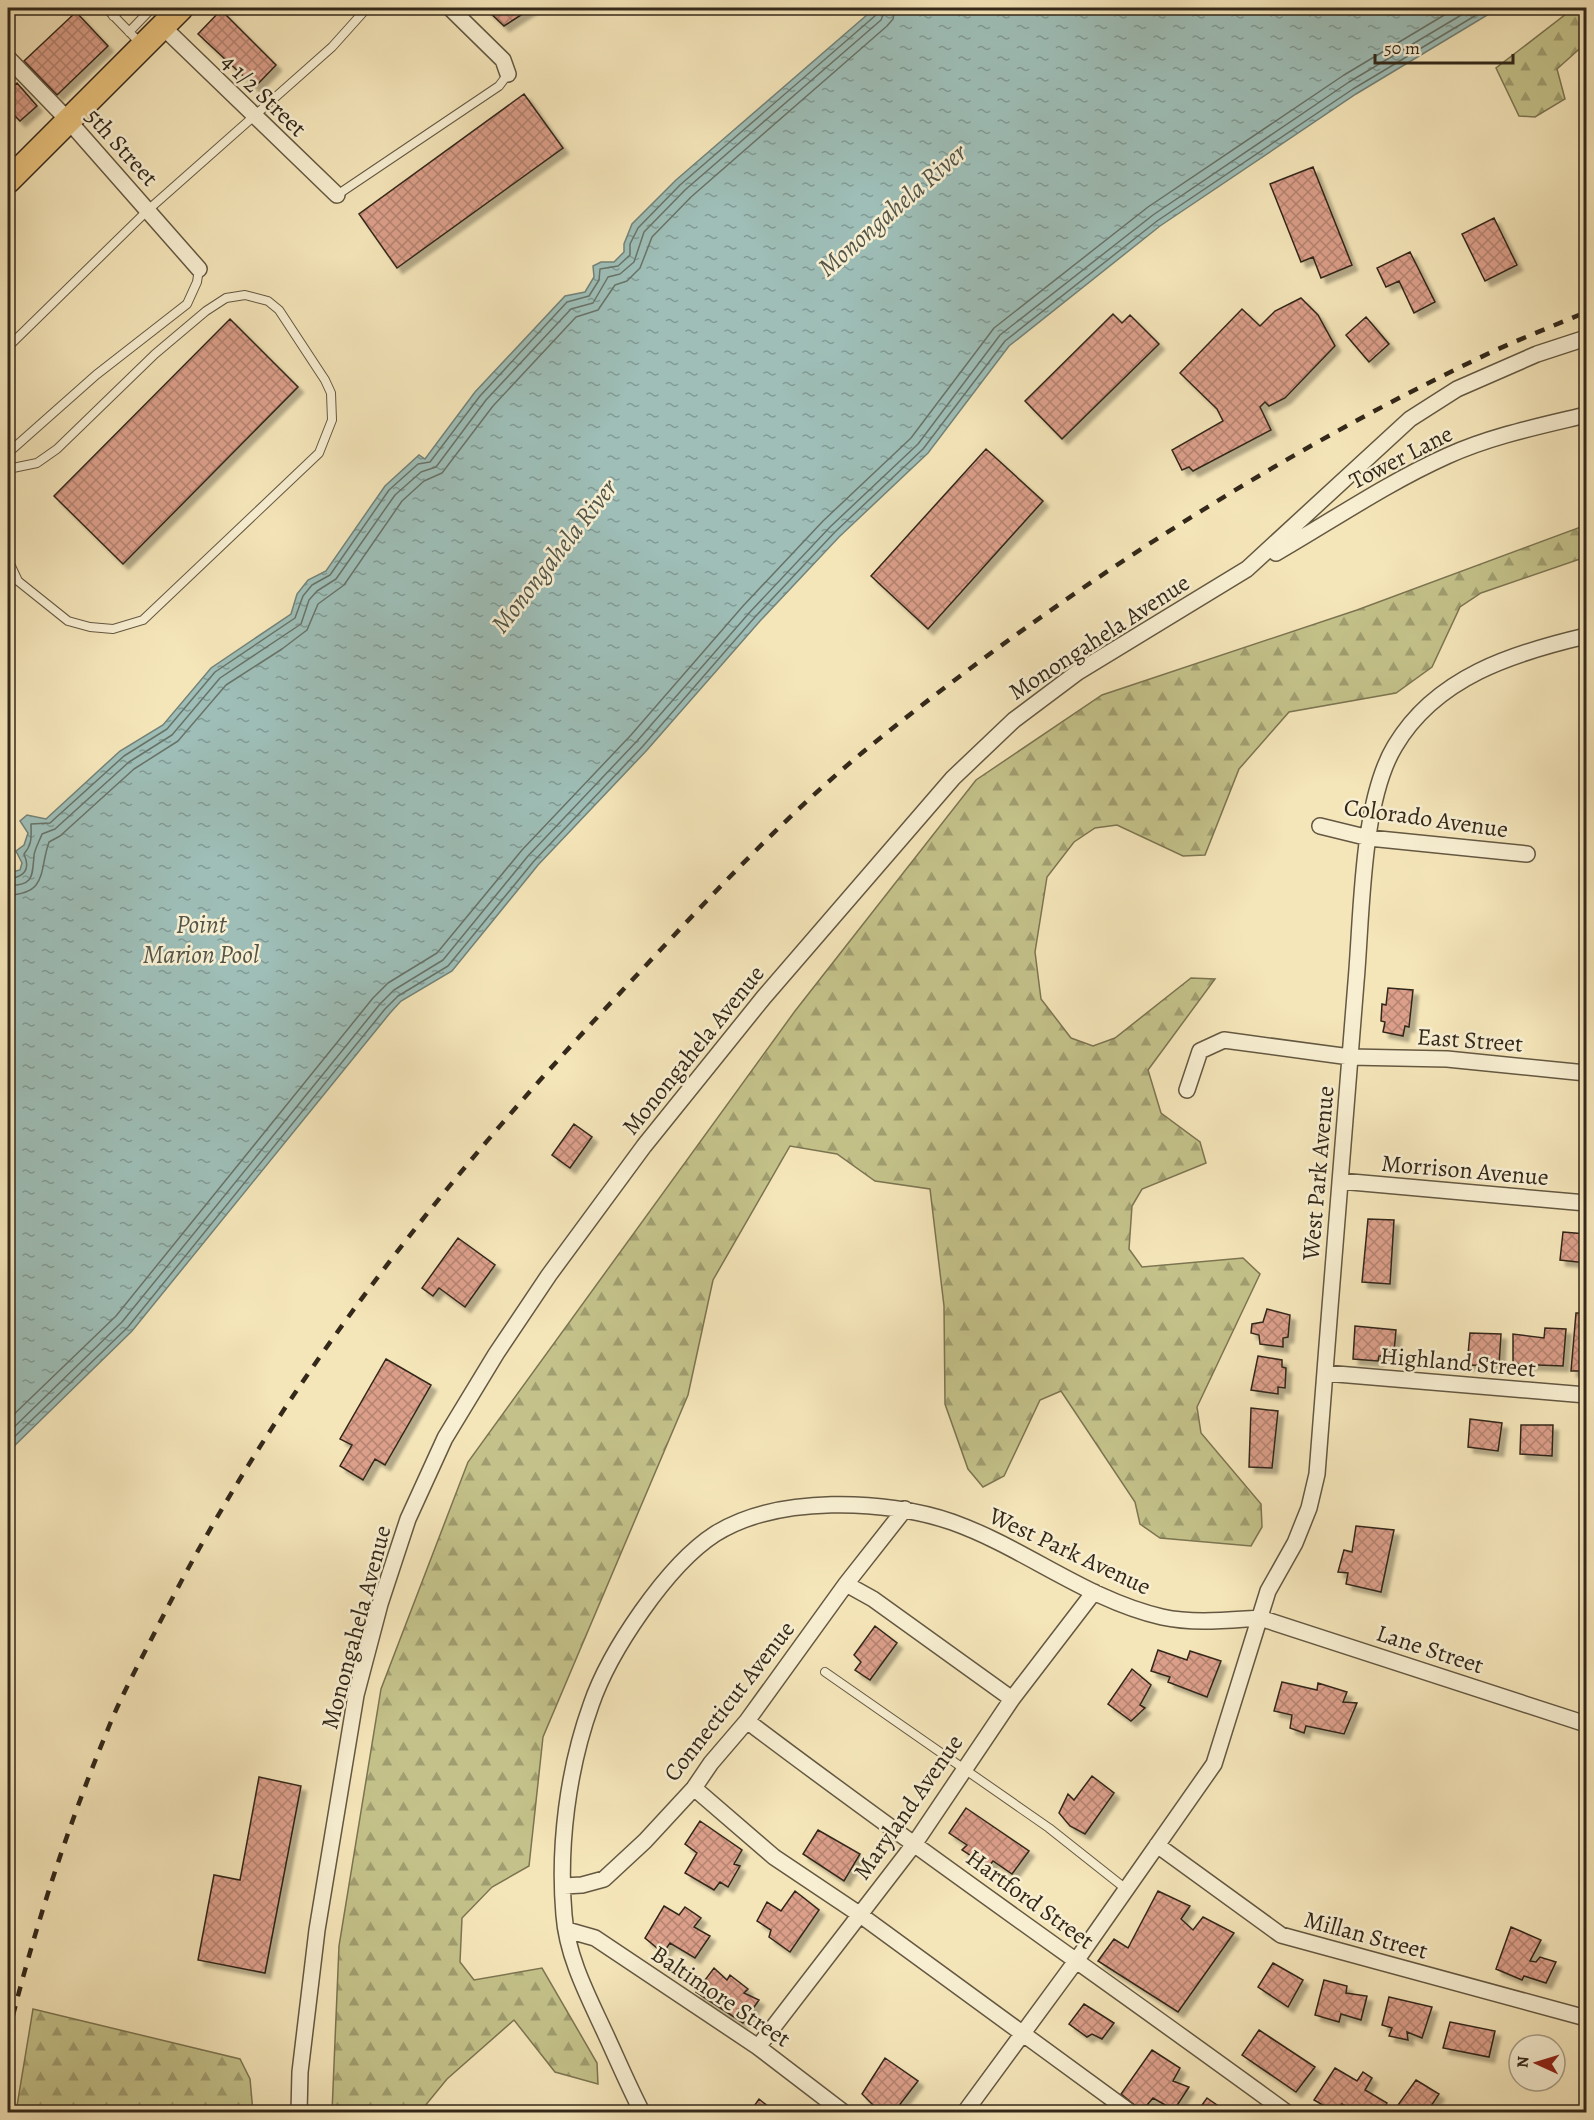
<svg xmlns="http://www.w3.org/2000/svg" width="1594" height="2120" font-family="Alegreya,serif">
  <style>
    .forest { fill: url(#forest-firs); stroke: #7c7552; stroke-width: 1.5 }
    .water { fill: url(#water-ripples); stroke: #738278; stroke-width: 1.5 }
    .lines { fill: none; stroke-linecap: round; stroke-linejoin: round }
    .shore { stroke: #687368; stroke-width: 1.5 }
    .building { fill: url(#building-cross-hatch); stroke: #33281a; stroke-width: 1.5; filter: url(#shadow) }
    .service-casing { stroke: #645842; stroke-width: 10 }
    .minor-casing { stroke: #645842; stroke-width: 18 }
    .primary-casing { stroke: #33281a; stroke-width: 27 }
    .service { stroke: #f8efd2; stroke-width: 8 }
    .minor { stroke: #f8efd2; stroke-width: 15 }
    .primary { stroke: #eac37d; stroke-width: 24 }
    .rail { stroke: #33281a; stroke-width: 4.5; stroke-dasharray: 10 10; stroke-linecap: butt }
    .labels { text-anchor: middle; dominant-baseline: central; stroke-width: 5; stroke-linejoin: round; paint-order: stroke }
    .street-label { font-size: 24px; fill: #33281a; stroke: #f8efd2 }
    .water-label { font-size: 26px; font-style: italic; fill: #535549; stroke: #f8efd2 }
  </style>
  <defs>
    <pattern id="forest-firs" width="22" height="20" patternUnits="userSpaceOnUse" patternTransform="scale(1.5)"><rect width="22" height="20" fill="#c4c28a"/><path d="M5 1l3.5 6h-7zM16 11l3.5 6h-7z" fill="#a09e70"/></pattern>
    <pattern id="water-ripples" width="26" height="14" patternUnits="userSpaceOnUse" patternTransform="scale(1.5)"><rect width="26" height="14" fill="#9ebeb7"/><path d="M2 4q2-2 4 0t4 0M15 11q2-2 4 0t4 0" fill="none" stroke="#819a94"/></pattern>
    <pattern id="building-cross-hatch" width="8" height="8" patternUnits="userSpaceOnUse" patternTransform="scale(1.5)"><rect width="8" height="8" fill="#dc9f8a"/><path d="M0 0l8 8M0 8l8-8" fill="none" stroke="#b38270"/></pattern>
    <filter id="shadow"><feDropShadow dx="5.5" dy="5.5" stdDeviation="1.5" flood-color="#0004"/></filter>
  </defs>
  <rect width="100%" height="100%" fill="#f5e6ba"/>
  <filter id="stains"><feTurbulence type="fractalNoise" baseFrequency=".00333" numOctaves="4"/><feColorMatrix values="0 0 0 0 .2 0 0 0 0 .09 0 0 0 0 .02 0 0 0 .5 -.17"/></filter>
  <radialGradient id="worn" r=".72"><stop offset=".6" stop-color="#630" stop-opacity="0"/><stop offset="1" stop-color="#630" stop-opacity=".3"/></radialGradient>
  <path class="forest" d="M1580,8h6v35l-29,26 8,30 -30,18 -16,-1 -23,-48 74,-57z
    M1586,525v32l-105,36 -21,14 -28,60 -36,26 -107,19 -50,57 -34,86 -22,1 -66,-31 -22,3 -21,14 -27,35 -12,75 6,47 30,39 22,8 22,-8 76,-60 24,1 -67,91 13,43 39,29 6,21 -64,26 -10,17 -3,43 13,18 101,-9 17,16 -63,133 4,26 60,71 1,23 -11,19 -91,-8 -20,-14 -5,-22 -74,-111 -21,9 -36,76 -21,11 -15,-18 -23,-65 -1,-98 -14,-117 -55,-8 -38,-27 -47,-8 -77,134 -25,115 -145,342 -14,129 -37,21 -30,31 -2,44 14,18 68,-12 55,95 1,21 -43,-12 -41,-52 -67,59 -27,33h-88l7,-166 42,-257 87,-227 327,-451 181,-231 126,-85 255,-85z
    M33,2009l207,50 10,20 3,33h-237z"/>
  <path class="water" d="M875,8h624l-143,86 -196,132 -151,120 -81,107 -89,84 -79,84 -113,129 -109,115 -86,106 -51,30 -11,12 -258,318 -124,121v-579l12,-3 2,-7 -6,-12 8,-6 4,-12 -8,-12 7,-6 19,4 74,-68 43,-26 48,-57 80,-54 6,-20 11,-14 18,-9 59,-85 34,-31 6,4 50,-67 90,-96 20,-4 9,-15 -1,-11 8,-4h13l10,-10v-8l8,-20 44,-44z"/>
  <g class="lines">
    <path class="shore" d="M8,879c16,-2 23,-9 16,-25 9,-11 7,-18 7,-30l19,-1 74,-67 43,-27 48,-57 80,-54 8,-22 9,-11 18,-10 59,-85 29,-26 12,-2 50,-66 87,-94 22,-6 10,-16 1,-11 18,-3 12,-11v-11l8,-16 42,-43 196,-170 2,-7
      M8,886c26,-1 24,-9 26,-30 0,-6 6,-16 8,-22l13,-5 74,-67 43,-27 48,-57 81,-54 8,-24 8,-9 19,-12 59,-84 26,-23 15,-5 50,-67 85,-91 22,-6 15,-26 12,-3 14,-12 10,-30 41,-42 196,-170 5,-12
      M8,895c40,-1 31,-25 41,-53l11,-6 74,-67 44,-28 48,-56 56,-36 25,-19 11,-26 26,-19 58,-84 22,-20 18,-8 51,-67 83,-89 22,-7 17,-25 12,-4 13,-13 12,-31 39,-40 196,-171 6,-7 2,-11
      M8,1420l108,-104 257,-318 15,-15 49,-30 85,-103 109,-115 112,-129 80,-85 88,-83 83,-110 154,-121 196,-132 112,-67
      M8,1433l114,-111 258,-318 14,-14 49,-30 85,-104 109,-115 113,-129 80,-85 88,-83 82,-109 153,-120 196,-133 124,-74
      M8,1443l120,-116 257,-318 13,-13 50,-30 86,-105 109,-115 112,-129 80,-85 88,-83 82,-108 152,-120 196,-132 135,-81"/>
  </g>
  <path class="building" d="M485,8h47l-28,18z
    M221,10l55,55 -21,22 -57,-53z
    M76,12l32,34 -51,49 -33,-34z
    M17,83l20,23 -17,15 -12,-12v-18z
    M524,94l39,54 -166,120 -38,-54z
    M1313,167l39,98 -31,13 -8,-21 -12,5 -31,-78z
    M1494,218l23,47 -32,16 -23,-47z
    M1410,252l25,50 -21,11 -15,-32 -13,6 -9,-19z
    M1301,298l17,17 17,31 -50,52 -16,8 -4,-4 -5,5 11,23 -78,41 -4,-4 -7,3 -10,-20 51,-29 -6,-12 -37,-36 62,-64 18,17 15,-15z
    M1113,314l9,9 8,-8 29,29 -97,95 -37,-38z
    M1366,317l23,27 -20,18 -23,-27z
    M230,319l68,68 -175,177 -69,-68z
    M986,449l57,52 -115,128 -57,-53z
    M1388,988l25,2 -4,37 -4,-1 -2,10 -20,-4 2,-10 -4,-1 1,-17 4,1z
    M574,1124l18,13 -22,31 -18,-13z
    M1368,1219l26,1 -4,64 -28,-2z
    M1563,1232l23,2v29l-26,-3z
    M458,1238l37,27 -30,42 -26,-19 -6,8 -11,-8z
    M1267,1309l23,6 -2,22 -5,1v9l-23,-3 -1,-9 -8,-2 1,-9 11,-2z
    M1576,1313h10v58h-15z
    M1355,1326l41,4 -2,22 -7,-1v5h-8l-1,5 -25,-2z
    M1545,1328l21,1 -3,37 -50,-2v-30l31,4z
    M1470,1333l31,1 -2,32 -32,-1z
    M1258,1356l24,4v7l4,1 -1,20 -7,-1v7l-27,-4z
    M386,1359l45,26 -46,80 -10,-6 -12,21 -23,-14 12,-21 -12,-6z
    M1251,1408l27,3 -6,57 -23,-1z
    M1470,1419l32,4 -4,28 -30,-4z
    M1521,1425h32l-1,31 -32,-2z
    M1356,1526l38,4 -13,62 -35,-8 2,-11 -10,-1 6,-22 8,2z
    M875,1626l22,17 -27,37 -15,-10 6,-8 -7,-7z
    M1158,1650l29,10 3,-9 31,10 -14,36 -39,-15 2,-5 -19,-6z
    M1132,1669l19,16 -11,20 5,3 -14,13 -23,-17z
    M1282,1682l35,8 1,-7 29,9 -4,10 14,1 -13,31 -38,-8 -2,7 -14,-5 2,-13 -18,-4z
    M1092,1776l22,17 -29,41 -15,-8 -11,-13 9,-19 6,6z
    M259,1777l42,9 -36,187 -67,-13 16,-85 26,5z
    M966,1808l63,43 -17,23 -19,-13 -5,6 -26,-17 5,-5 -18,-12z
    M700,1821l42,29 -8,14 6,2 -12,21 -8,-5 -6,8 -29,-17 12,-20 -12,-9z
    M818,1830l42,24 -16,27 -41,-27z
    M795,1891l24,19 -29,42 -21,-15 2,-7 -14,-9 10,-19 14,9z
    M1158,1891l32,15 -9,13 12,11 10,-13 31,16 -56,79 -80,-51 16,-22 14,9z
    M664,1906l15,9 6,-8 16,11 -7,9 16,9 -15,22 -25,-15 -7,10 -18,-15z
    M1511,1927l30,13 -11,21 6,1 4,-5 16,5 -10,21 -22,-7 -2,4 -26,-11z
    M1273,1963l30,17 -15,27 -30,-20z
    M714,1968l13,12 3,-5 18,14 -4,4 15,7 -16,23 -47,-31z
    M1324,1980l23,6 -1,7 21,3 -6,24 -20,-6 -2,8 -24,-7z
    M1389,1997l43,10 -10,31 -15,-6 1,8 -19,-4 3,-8 -10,-3z
    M1084,2004l30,19 -12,16 -10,-5 -5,3 -18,-13z
    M1450,2022l45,9 -6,26 -46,-9z
    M1259,2030l56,37 -19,25 -54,-37z
    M1152,2050l28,18 -7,13 16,6 -15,23 -21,-12 -11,13 -21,-17z
    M885,2058l33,23 -24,31 -10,-6 -5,5 -17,-17z
    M1335,2068l22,13 6,-9 9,6 -7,12 22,13 -6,9h-25l-14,-8 -7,8 -21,-12z
    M1416,2080l23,14 -12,18h-34z
    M1207,2098l20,14h-30z
    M759,2099l16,13h-25z"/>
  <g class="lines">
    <g class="service-casing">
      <path id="service" d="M106,8l34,35
        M113,16l9,-8
        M8,17l8,-9
        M129,32l23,-24
        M337,195l162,-109 9,-12
        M8,347l140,-137 184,-163 35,-39
        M8,453l88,-78 91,-71 10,-22 2,-13
        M8,469l29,-6 20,-14 98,-95 51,-43 20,-13 19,-3 23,6 11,9 46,70 6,13 1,27 -13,33 -176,167 -30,9 -23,-2 -22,-6 -50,-40 -9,-19 -1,-12
        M825,1672l224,156 77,61"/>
    </g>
    <g class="minor-casing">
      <path id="minor" d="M450,8l53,52 5,14
        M162,26l175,169
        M8,58l59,61 132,150
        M1276,553c57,-33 111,-70 171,-97 44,-20 93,-30 139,-41
        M1320,826l49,12 158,16
        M1187,1090l13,-39 24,-11 126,17 97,2 139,14
        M1340,1181l246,22
        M1325,1373l261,22
        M846,1584l27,15 139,100
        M747,1721c177,134 360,260 539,391
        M694,1788l80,69 85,57 271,198
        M1157,1845l124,90 305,83
        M564,1886l18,-1 22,-6 41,-38 49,-53 17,-25 36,-42 99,-137 59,-75
        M567,1930l28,8 163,109 85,65
        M758,2047l157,-204 97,-144 82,-107
        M299,2112l1,-40 17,-142 39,-235 24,-91 28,-85 37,-81 51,-84 53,-79 95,-129 120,-149 189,-219 61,-58 64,-48 169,-103 163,-150 47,-30 80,-35 49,-16
        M642,2112c-13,-25 -24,-51 -36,-77 -17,-37 -39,-78 -42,-120 -6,-69 4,-146 27,-210 18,-53 76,-140 124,-171 62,-39 170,-35 237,-12 73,26 135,78 210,95 32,7 66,3 98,1l326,106
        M965,2112l111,-151 138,-197 54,-173 27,-48 14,-35 8,-34c13,-164 25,-328 39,-492 6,-67 5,-180 39,-236 41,-69 118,-93 191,-110"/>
    </g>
    <g class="primary-casing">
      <path id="primary" d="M8,181l173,-173"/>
    </g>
    <use href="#service" class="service"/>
    <use href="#minor" class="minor"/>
    <use href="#primary" class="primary"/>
    <path class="rail" d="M8,2035c26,-106 60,-210 102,-311 14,-34 32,-66 48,-98 115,-228 273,-431 447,-617 83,-88 165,-180 258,-257 184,-150 398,-289 612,-392 36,-18 74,-32 111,-48"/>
  </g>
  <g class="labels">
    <g class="street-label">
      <text transform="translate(264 95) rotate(44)">4 1/2 Street</text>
      <text transform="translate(122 147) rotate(48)">5th Street</text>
      <text transform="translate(1401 457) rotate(-27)">Tower Lane</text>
      <text transform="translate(1099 637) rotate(-33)">Monongahela Avenue</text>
      <text transform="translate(1426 818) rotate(8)">Colorado Avenue</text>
      <text transform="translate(1470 1040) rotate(4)">East Street</text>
      <text transform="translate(693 1050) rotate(-51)">Monongahela Avenue</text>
      <text transform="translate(1465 1170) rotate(5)">Morrison Avenue</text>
      <text transform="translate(1318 1173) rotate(-85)">West Park Avenue</text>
      <text transform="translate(1458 1362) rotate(5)">Highland Street</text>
      <text transform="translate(1070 1551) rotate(25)">West Park Avenue</text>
      <text transform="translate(356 1627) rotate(-75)">Monongahela Avenue</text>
      <text transform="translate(1430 1649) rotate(18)">Lane Street</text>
      <text transform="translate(729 1701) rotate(-52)">Connecticut Avenue</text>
      <text transform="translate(908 1807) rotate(-55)">Maryland Avenue</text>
      <text transform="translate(1030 1899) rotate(36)">Hartford Street</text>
      <text transform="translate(1366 1935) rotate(15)">Millan Street</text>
      <text transform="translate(721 1996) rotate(34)">Baltimore Street</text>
    </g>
    <g class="water-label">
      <text transform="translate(892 210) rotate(-41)">Monongahela River</text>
      <text transform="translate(554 556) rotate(-52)">Monongahela River</text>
      <text x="201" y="924">Point<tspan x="201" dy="30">Marion Pool</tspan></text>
    </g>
  </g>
  <rect width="1594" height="2120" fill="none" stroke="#f5e6ba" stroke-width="30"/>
  <rect x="9" y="9" width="1576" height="2102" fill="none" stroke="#33281a" stroke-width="3"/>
  <rect x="15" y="15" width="1564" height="2090" fill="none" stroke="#33281a" stroke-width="1.5"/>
  <g transform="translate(1537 2063) rotate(274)"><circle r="28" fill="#f8efd2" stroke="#a99f88" stroke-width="1.5"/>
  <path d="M0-4.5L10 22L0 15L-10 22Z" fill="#8f2418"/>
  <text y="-9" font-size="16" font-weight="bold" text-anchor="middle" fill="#33281a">N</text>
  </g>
  <path d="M1375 54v9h138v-9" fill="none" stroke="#33281a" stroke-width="3"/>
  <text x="1384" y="54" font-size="18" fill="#33281a" stroke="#f8efd2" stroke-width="4.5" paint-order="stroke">50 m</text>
  <rect width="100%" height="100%" filter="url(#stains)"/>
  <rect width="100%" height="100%" fill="url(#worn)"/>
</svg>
